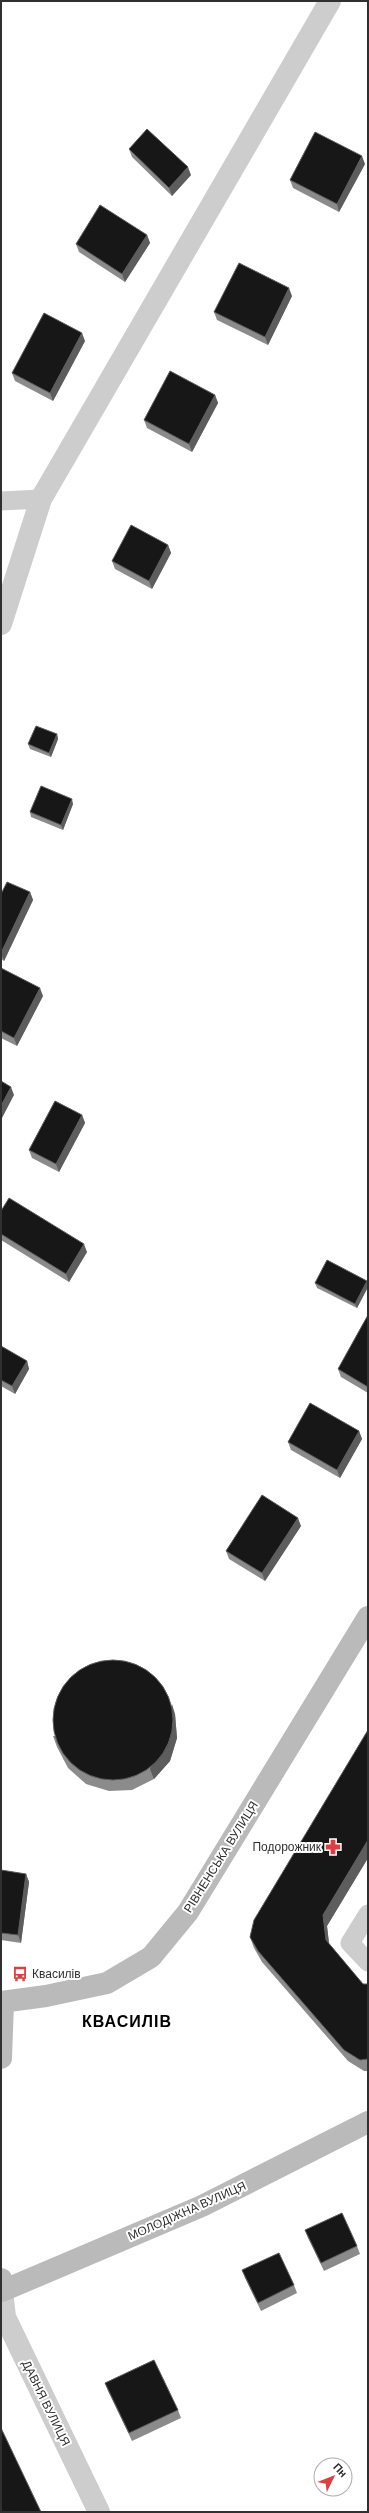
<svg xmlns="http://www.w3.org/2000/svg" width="369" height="2513" font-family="Helvetica,sans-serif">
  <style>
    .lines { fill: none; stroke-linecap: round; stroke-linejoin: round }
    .lane { stroke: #cdcdcd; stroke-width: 19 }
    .street { stroke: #cdcdcd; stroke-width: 22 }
    .secondary { stroke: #bababa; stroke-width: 22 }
    .wall { fill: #8b8b8b }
    .shaded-wall { fill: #5d5d5d }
    .building { fill: #171717; stroke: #5d5d5d }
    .labels { text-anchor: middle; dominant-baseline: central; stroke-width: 4; stroke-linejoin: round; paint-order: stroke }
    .poi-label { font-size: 12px; fill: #303030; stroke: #fff; text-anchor: end }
    .street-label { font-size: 12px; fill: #303030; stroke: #fff }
    .district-label { font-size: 16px; font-weight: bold; letter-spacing: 1px; fill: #000; stroke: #fff }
  </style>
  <rect width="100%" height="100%" fill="#fff"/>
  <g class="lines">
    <path class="lane" d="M1,501l40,-2
      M368,1914l-18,29 18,19"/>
    <path class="street" d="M1,624l40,-125 289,-498
      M2,2291l3,26 94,195"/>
    <path class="secondary" d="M1,2002l45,-6 61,-13 44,-26 37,-45 180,-295
      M1,2058l2,-55
      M1,2279l1,12 200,-85 166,-84"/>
  </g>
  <path class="wall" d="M129,149l62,26 -19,21 -40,-39z
    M365,164l-26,48 -46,-24 -3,-8z
    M147,235l3,8 -25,39 -46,-30 -3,-8z
    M292,296l-24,49 -51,-25 -3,-8z
    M85,341l-32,60 -38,-20 -3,-8z
    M215,395l3,8 -26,49 -45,-24 -3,-8z
    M168,545l3,8 -19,36 -37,-20 -3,-8z
    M57,734l1,5 -7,18 -21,-8 -2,-5z
    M73,804l-10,26 -32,-13 -1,-5z
    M30,892l3,8 -29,61 -3,-2v-65z
    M1,968l42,28 -26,50 -16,-8z
    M82,1115l3,8 -26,49 -27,-14 -3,-8z
    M1,1211l86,41 -18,30 -68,-42z
    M367,1281l1,6 -11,21 -40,-20 -2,-5z
    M368,1315v78l-27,-16 -3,-8z
    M1,1346l26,15 2,8 -14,25 -14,-8z
    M359,1431l3,8 -22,39 -49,-28 -3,-8z
    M301,1526l-36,55 -36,-22 -3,-8z
    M175,1714l2,24 -7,23 -16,18 -22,11 -23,1 -23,-7 -18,-16 -11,-21 -4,-11z
    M368,1730v128l-41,68 2,18 34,40h5v87h-4l-16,-10 -86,-99 -8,-14 -4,-11z
    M1,1870l25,4 3,8 -8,61 -20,-3z
    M305,2230l52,16 3,8 -36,17 -16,-33z
    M242,2270l52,15 3,8 -36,18 -16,-33z
    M105,2383l73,27 3,8 -49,23 -24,-50z"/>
  <path class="shaded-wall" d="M362,156l3,8 -26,48 -2,-8z
    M188,167l3,8 -19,21 -3,-8z
    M147,235l3,8 -25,39 -3,-8z
    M289,288l3,8 -24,49 -3,-8z
    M82,333l3,8 -32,60 -3,-8z
    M215,395l3,8 -26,49 -3,-8z
    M168,545l3,8 -19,36 -3,-8z
    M57,734l1,5 -7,18 -2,-4z
    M72,799l1,5 -10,26 -2,-5z
    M30,892l3,8 -29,61 -3,-8z
    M40,988l3,8 -26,50 -3,-8z
    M11,1087l3,8 -13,25v-14z
    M82,1115l3,8 -26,49 -3,-8z
    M84,1244l3,8 -18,30 -3,-8z
    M367,1281l1,6 -11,21 -2,-4z
    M27,1361l2,8 -14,25 -3,-8z
    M359,1431l3,8 -22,39 -3,-8z
    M298,1518l3,8 -36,55 -3,-8z
    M172,1704l3,10 2,24 -7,23 -16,18 -4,-10z
    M368,1840v18l-41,68 3,25 -4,-11 -3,-25z
    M26,1874l3,8 -8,61 -3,-8z"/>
  <path class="building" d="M147,129l41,38 -19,21 -40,-39z
    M315,132l47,24 -25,48 -47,-24z
    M100,205l47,30 -25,39 -46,-30z
    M239,263l50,25 -24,49 -51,-25z
    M44,313l38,20 -32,60 -38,-20z
    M170,371l45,24 -26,49 -45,-24z
    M131,525l37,20 -19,36 -37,-20z
    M36,726l21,8 -8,19 -21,-9z
    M41,786l31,13 -11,26 -31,-13z
    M7,882l23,10 -29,61v-59z
    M1,968l39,20 -26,50 -13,-7z
    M1,1081l10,6 -10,19z
    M55,1101l27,14 -26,49 -27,-14z
    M9,1198l75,46 -18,30 -65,-40v-23z
    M327,1260l40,21 -12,23 -40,-21z
    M368,1315v72l-30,-18z
    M1,1346l26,15 -15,25 -11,-6z
    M310,1403l49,28 -22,39 -49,-28z
    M262,1495l36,23 -36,55 -36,-22z
    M53 1720a60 60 0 1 1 120 0a60 60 0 1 1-120 0Z
    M368,1730v110l-45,75 3,25 37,44h5v75l-8,1 -16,-10 -86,-99 -8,-14 4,-17z
    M1,1870l25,4 -8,61 -17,-2z
    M342,2213l15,33 -36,17 -16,-33z
    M279,2253l15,32 -36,18 -16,-33z
    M154,2360l24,50 -49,23 -24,-50z
    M1,2428l40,84h-40z"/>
  <defs>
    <g id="pharmacy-bare" transform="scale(1.2)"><path d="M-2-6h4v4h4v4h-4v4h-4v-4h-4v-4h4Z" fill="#d94042" stroke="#fff" stroke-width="2.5" paint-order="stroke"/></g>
    <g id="bus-bare" transform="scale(1.2)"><path d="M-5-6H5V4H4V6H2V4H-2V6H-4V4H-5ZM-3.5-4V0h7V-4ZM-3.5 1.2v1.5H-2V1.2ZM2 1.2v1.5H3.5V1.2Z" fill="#d94042" stroke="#fff" stroke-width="2.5" paint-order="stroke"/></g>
  </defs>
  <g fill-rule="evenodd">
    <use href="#pharmacy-bare" x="333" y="1847"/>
    <use href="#bus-bare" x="20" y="1974"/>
  </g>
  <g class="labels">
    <g class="poi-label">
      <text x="321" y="1847">Подорожник</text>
      <text x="32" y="1974" text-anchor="start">Квасилів</text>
    </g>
    <g class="street-label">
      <text transform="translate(221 1857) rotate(-58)">РІВНЕНСЬКА ВУЛИЦЯ</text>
      <text transform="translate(187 2211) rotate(-24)">МОЛОДІЖНА ВУЛИЦЯ</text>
      <text transform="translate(46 2403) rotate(64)">ДАВНЯ ВУЛИЦЯ</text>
    </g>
    <g class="district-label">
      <text x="127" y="2021">КВАСИЛІВ</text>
    </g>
  </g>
  <rect width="369" height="2513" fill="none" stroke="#303030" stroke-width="4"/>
  <g transform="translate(333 2477) rotate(47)"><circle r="19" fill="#ffffff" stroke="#acacac"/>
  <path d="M0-3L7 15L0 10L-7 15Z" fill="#d94042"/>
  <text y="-6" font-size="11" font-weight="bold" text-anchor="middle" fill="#303030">Пн</text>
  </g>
</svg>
